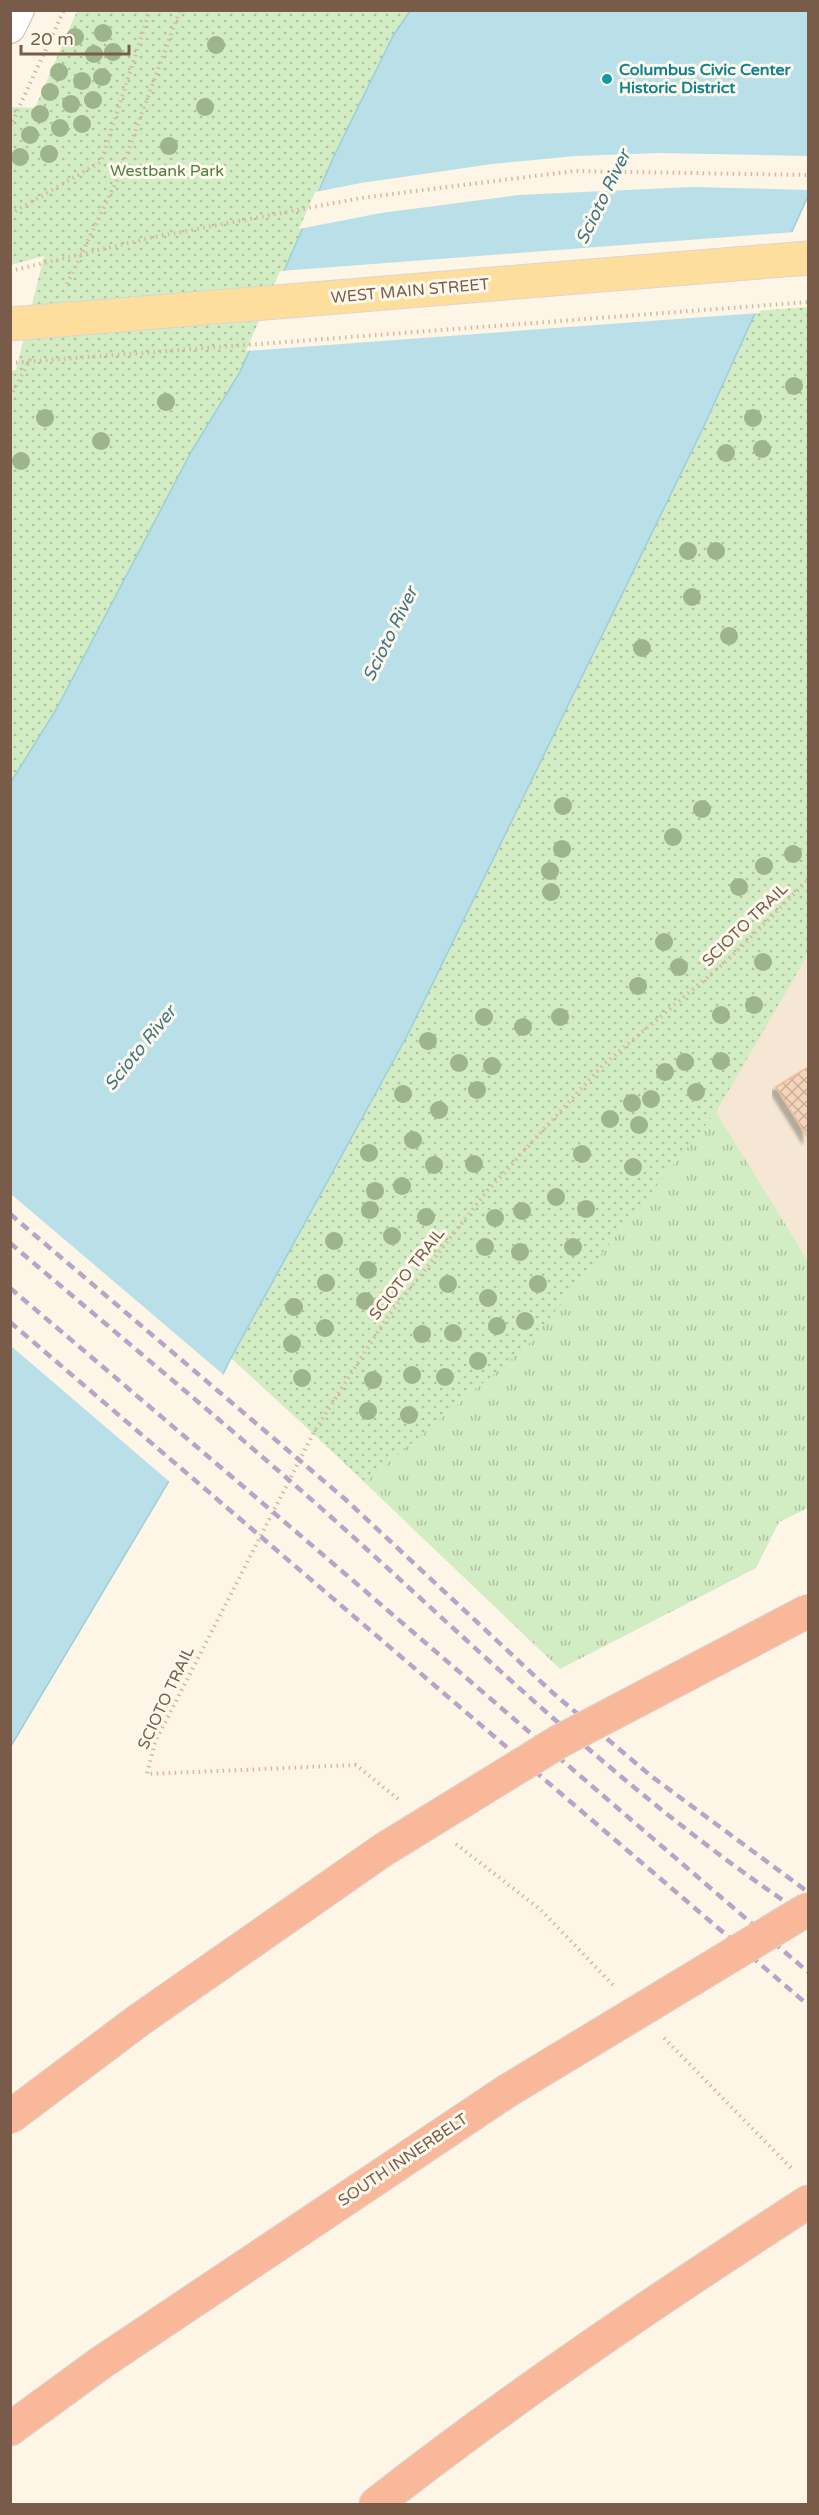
<svg xmlns="http://www.w3.org/2000/svg" width="819" height="2515" font-family="'Varela Round',sans-serif">
  <style>
    .residential { fill: #f5e7d4 }
    .grass { fill: url(#grass-tufts) }
    .park { fill: url(#park-dots) }
    .water { fill: #b9dfe8; stroke: #9fceda; stroke-width: 1.5 }
    .pier { fill: #fdf5e6 }
    .building { fill: url(#building-cross-hatch); stroke: #e7bc9c; stroke-width: 1.5; filter: url(#shadow) }
    .lines { fill: none; stroke-linecap: round; stroke-linejoin: round }
    .street-casing { stroke: #cfbdab; stroke-width: 32 }
    .highway-casing { stroke: #dcd5d0; stroke-width: 35 }
    .path { stroke: #d9b89f; stroke-width: 4; stroke-dasharray: 1.5 4.5; stroke-linecap: butt }
    .street { stroke: #fff; stroke-width: 30 }
    .highway { stroke: #f9b89a; stroke-width: 33 }
    .rail { stroke: #b9a3c8; stroke-width: 4.5; stroke-dasharray: 9 6; stroke-linecap: butt }
    .primary-bridge-casing { stroke: #dcd5d0; stroke-width: 35; stroke-linecap: butt }
    .highway-bridge-casing { stroke: #dcd5d0; stroke-width: 35; stroke-linecap: butt }
    .path-bridge { stroke: #d9b89f; stroke-width: 4; stroke-dasharray: 1.5 4.5; stroke-linecap: butt }
    .primary-bridge { stroke: #fede9c; stroke-width: 33 }
    .highway-bridge { stroke: #f9b89a; stroke-width: 33 }
    .tree { fill: #9eb48b }
    .culture-dot { fill: #0f9aa8; stroke: #fff9ed; stroke-width: 2 }
    .labels { text-anchor: middle; dominant-baseline: central; stroke-width: 6; stroke-linejoin: round; paint-order: stroke }
    .culture-label { font-size: 16px; font-weight: bold; fill: #0d838f; stroke: #fff9ed; text-anchor: start }
    .park-label { font-size: 16px; fill: #507e41; stroke: #fff9ed }
    .street-label { font-size: 16px; fill: #785c49; stroke: #fff9ed }
    .water-label { font-size: 18px; font-style: italic; fill: #3f7684; stroke: #fff9ed }
  </style>
  <defs>
    <pattern id="grass-tufts" width="24" height="20" patternUnits="userSpaceOnUse" patternTransform="scale(1.5)"><rect width="24" height="20" fill="#d2ecc3"/><path d="M3 7l-1-3M5 7V3M7 7l1-3M15 17l-1-3M17 17v-4M19 17l1-3" fill="none" stroke="#afc2a0"/></pattern>
    <pattern id="park-dots" width="8" height="8" patternUnits="userSpaceOnUse" patternTransform="scale(1.5)"><rect width="8" height="8" fill="#d2ecc3"/><path d="M2 2h.1M6 6h.1" fill="none" stroke="#afc2a0" stroke-width="1.8" stroke-linecap="round"/></pattern>
    <pattern id="building-cross-hatch" width="8" height="8" patternUnits="userSpaceOnUse" patternTransform="scale(1.5)"><rect width="8" height="8" fill="#f4d5bc"/><path d="M0 0l8 8M0 8l8-8" fill="none" stroke="#cab09b"/></pattern>
    <filter id="shadow"><feDropShadow dx="-5.5" dy="5.5" stdDeviation="1.5" flood-color="#0004"/></filter>
  </defs>
  <rect width="100%" height="100%" fill="#fdf5e6"/>
  <path class="residential" d="M808,954v307l-92,-149z"/>
  <path class="grass" d="M808,954l-92,158 92,149v247l-29,14 -23,46 -196,101 -240,-229 81,-121z"/>
  <path class="park" d="M77,11h333l-17,25 -59,120 -94,216 -49,80 -134,256 -46,74v-411l5,-1 28,-114 -33,9v-158l24,1z
    M808,307v647l-92,158 -189,234 -161,136 -135,-124 177,-324 296,-608 52,-115z"/>
  <path class="water" d="M410,11h398v185l-104,230 -296,608 -177,324 -56,113 -164,275v-964l46,-74 134,-256 49,-80 94,-216 59,-120z"/>
  <path class="pier" d="M659,153l149,3v34l-116,-3 -173,8 -138,18 -82,16 16,-37 46,-9 131,-19 83,-8z
    M795,232l-36,81 -513,38 34,-80z
    M11,1194l214,182 -54,107 -160,-137z"/>
  <path class="building" d="M808,1067v71l-32,-51z"/>
  <g class="lines">
    <g class="street-casing">
      <path id="street" d="M10,28l9,-18"/>
    </g>
    <g class="highway-casing">
      <path id="highway" d="M10,2429l92,-67 405,-271
        M376,2504c138,-108 285,-207 432,-302"/>
    </g>
    <path class="path" d="M10,127l54,-117
      M10,214l91,-52 49,-152
      M67,284l51,-106 62,-168
      M10,397l21,-39
      M398,1799l-42,-34 -209,9 8,-32 159,-310 72,-113 102,-129 115,-125 126,-106 79,-79
      M456,1844l85,66 72,75
      M664,2038l129,132"/>
    <use href="#street" class="street"/>
    <use href="#highway" class="highway"/>
    <path class="rail" d="M10,1214l335,285 208,194 98,83 157,116
      M10,1243c107,91 215,180 320,273 155,139 303,286 478,401
      M10,1288c268,227 533,456 798,684
      M10,1322l798,683"/>
    <g class="primary-bridge-casing">
      <path id="primary-bridge" d="M10,324l798,-66"/>
    </g>
    <g class="highway-bridge-casing">
      <path id="highway-bridge" d="M507,2091l301,-182
        M10,2117l129,-97 244,-170 177,-109 248,-130"/>
    </g>
    <path class="path-bridge" d="M10,271l144,-34 207,-39 213,-27 234,4
      M10,363l798,-61"/>
    <use href="#primary-bridge" class="primary-bridge"/>
    <use href="#highway-bridge" class="highway-bridge"/>
  </g>
  <g class="tree">
    <circle cx="103" cy="33" r="9"/>
    <circle cx="75" cy="37" r="9"/>
    <circle cx="216" cy="45" r="9"/>
    <circle cx="113" cy="52" r="9"/>
    <circle cx="94" cy="54" r="9"/>
    <circle cx="59" cy="72" r="9"/>
    <circle cx="102" cy="77" r="9"/>
    <circle cx="82" cy="81" r="9"/>
    <circle cx="50" cy="92" r="9"/>
    <circle cx="93" cy="100" r="9"/>
    <circle cx="71" cy="104" r="9"/>
    <circle cx="205" cy="107" r="9"/>
    <circle cx="40" cy="114" r="9"/>
    <circle cx="82" cy="124" r="9"/>
    <circle cx="60" cy="128" r="9"/>
    <circle cx="30" cy="135" r="9"/>
    <circle cx="169" cy="146" r="9"/>
    <circle cx="49" cy="154" r="9"/>
    <circle cx="20" cy="157" r="9"/>
    <circle cx="794" cy="386" r="9"/>
    <circle cx="166" cy="402" r="9"/>
    <circle cx="45" cy="418" r="9"/>
    <circle cx="753" cy="418" r="9"/>
    <circle cx="101" cy="441" r="9"/>
    <circle cx="762" cy="449" r="9"/>
    <circle cx="726" cy="453" r="9"/>
    <circle cx="21" cy="461" r="9"/>
    <circle cx="688" cy="551" r="9"/>
    <circle cx="716" cy="551" r="9"/>
    <circle cx="692" cy="597" r="9"/>
    <circle cx="729" cy="636" r="9"/>
    <circle cx="642" cy="648" r="9"/>
    <circle cx="563" cy="806" r="9"/>
    <circle cx="702" cy="809" r="9"/>
    <circle cx="673" cy="837" r="9"/>
    <circle cx="562" cy="849" r="9"/>
    <circle cx="793" cy="854" r="9"/>
    <circle cx="764" cy="866" r="9"/>
    <circle cx="550" cy="871" r="9"/>
    <circle cx="739" cy="887" r="9"/>
    <circle cx="551" cy="892" r="9"/>
    <circle cx="664" cy="942" r="9"/>
    <circle cx="763" cy="962" r="9"/>
    <circle cx="679" cy="967" r="9"/>
    <circle cx="638" cy="986" r="9"/>
    <circle cx="754" cy="1005" r="9"/>
    <circle cx="721" cy="1015" r="9"/>
    <circle cx="484" cy="1017" r="9"/>
    <circle cx="560" cy="1017" r="9"/>
    <circle cx="523" cy="1027" r="9"/>
    <circle cx="428" cy="1041" r="9"/>
    <circle cx="721" cy="1061" r="9"/>
    <circle cx="685" cy="1062" r="9"/>
    <circle cx="459" cy="1063" r="9"/>
    <circle cx="492" cy="1066" r="9"/>
    <circle cx="665" cy="1072" r="9"/>
    <circle cx="477" cy="1090" r="9"/>
    <circle cx="696" cy="1092" r="9"/>
    <circle cx="403" cy="1094" r="9"/>
    <circle cx="651" cy="1099" r="9"/>
    <circle cx="632" cy="1103" r="9"/>
    <circle cx="439" cy="1110" r="9"/>
    <circle cx="610" cy="1119" r="9"/>
    <circle cx="639" cy="1125" r="9"/>
    <circle cx="413" cy="1140" r="9"/>
    <circle cx="369" cy="1153" r="9"/>
    <circle cx="582" cy="1154" r="9"/>
    <circle cx="474" cy="1164" r="9"/>
    <circle cx="434" cy="1165" r="9"/>
    <circle cx="633" cy="1167" r="9"/>
    <circle cx="402" cy="1186" r="9"/>
    <circle cx="375" cy="1191" r="9"/>
    <circle cx="556" cy="1197" r="9"/>
    <circle cx="586" cy="1209" r="9"/>
    <circle cx="370" cy="1210" r="9"/>
    <circle cx="522" cy="1211" r="9"/>
    <circle cx="426" cy="1217" r="9"/>
    <circle cx="495" cy="1218" r="9"/>
    <circle cx="392" cy="1236" r="9"/>
    <circle cx="334" cy="1241" r="9"/>
    <circle cx="485" cy="1247" r="9"/>
    <circle cx="573" cy="1247" r="9"/>
    <circle cx="520" cy="1252" r="9"/>
    <circle cx="368" cy="1270" r="9"/>
    <circle cx="326" cy="1283" r="9"/>
    <circle cx="448" cy="1284" r="9"/>
    <circle cx="538" cy="1284" r="9"/>
    <circle cx="488" cy="1298" r="9"/>
    <circle cx="365" cy="1301" r="9"/>
    <circle cx="294" cy="1307" r="9"/>
    <circle cx="525" cy="1321" r="9"/>
    <circle cx="497" cy="1326" r="9"/>
    <circle cx="325" cy="1328" r="9"/>
    <circle cx="453" cy="1333" r="9"/>
    <circle cx="422" cy="1334" r="9"/>
    <circle cx="292" cy="1344" r="9"/>
    <circle cx="478" cy="1361" r="9"/>
    <circle cx="412" cy="1375" r="9"/>
    <circle cx="445" cy="1377" r="9"/>
    <circle cx="302" cy="1378" r="9"/>
    <circle cx="373" cy="1380" r="9"/>
    <circle cx="368" cy="1411" r="9"/>
    <circle cx="409" cy="1415" r="9"/>
  </g>
  <circle class="culture-dot" cx="607" cy="79" r="6"/>
  <g class="labels">
    <g class="culture-label">
      <text x="619" y="70">Columbus Civic Center<tspan x="619" dy="18">Historic District</tspan></text>
    </g>
    <g class="park-label">
      <text x="167" y="171">Westbank Park</text>
    </g>
    <g class="street-label">
      <text transform="translate(410 291) rotate(-5)">WEST MAIN STREET</text>
      <text transform="translate(745 925) rotate(-44)">SCIOTO TRAIL</text>
      <text transform="translate(407 1274) rotate(-52)">SCIOTO TRAIL</text>
      <text transform="translate(166 1698) rotate(-65)">SCIOTO TRAIL</text>
      <text transform="translate(403 2160) rotate(-34)">SOUTH INNERBELT</text>
    </g>
    <g class="water-label">
      <text transform="translate(603 197) rotate(-64)">Scioto River</text>
      <text transform="translate(390 634) rotate(-64)">Scioto River</text>
      <text transform="translate(140 1048) rotate(-51)">Scioto River</text>
    </g>
  </g>
  <rect width="819" height="2515" fill="none" stroke="#785c49" stroke-width="24"/>
  <path d="M21 45v9h108v-9" fill="none" stroke="#785c49" stroke-width="3"/>
  <text x="30" y="45" font-size="18" fill="#785c49" stroke="#fff9ed" stroke-width="4.5" paint-order="stroke">20 m</text>
</svg>
